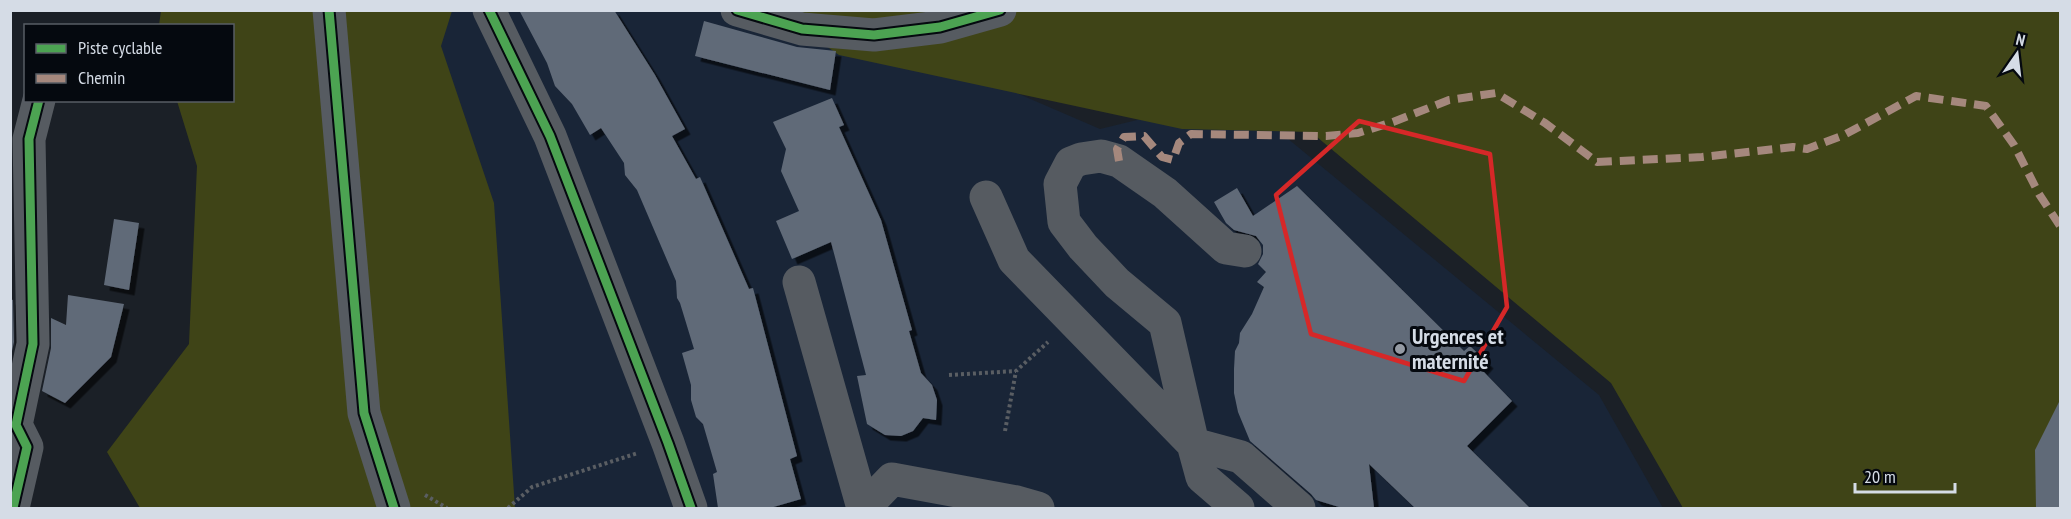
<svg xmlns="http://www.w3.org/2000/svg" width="2071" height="519" font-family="'PT Sans Narrow',sans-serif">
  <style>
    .built { fill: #192537 }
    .forest { fill: #3f4417 }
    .building { fill: #606a78; filter: url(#shadow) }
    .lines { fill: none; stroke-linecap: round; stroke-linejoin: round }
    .path { stroke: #5a5e63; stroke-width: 4; stroke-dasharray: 3 3; stroke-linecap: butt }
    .minor { stroke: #565b61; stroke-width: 33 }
    .quiet { stroke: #a5887d; stroke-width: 8; stroke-dasharray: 15 8; stroke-linecap: butt }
    .cycleway-casing { stroke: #05090f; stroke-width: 13 }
    .cycleway { stroke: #4ca352; stroke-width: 9 }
    .marked { fill: none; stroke: #d62828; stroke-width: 4.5; stroke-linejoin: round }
    .poi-dot { fill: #949aa3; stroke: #05090f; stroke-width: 2 }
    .labels { text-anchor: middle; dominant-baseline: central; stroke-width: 6; stroke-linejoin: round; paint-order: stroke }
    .poi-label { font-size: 22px; font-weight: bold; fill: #d5dce6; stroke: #05090f; text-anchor: start }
  </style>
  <defs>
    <filter id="shadow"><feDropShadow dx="5.5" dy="5.5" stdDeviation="0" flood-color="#0009"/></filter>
  </defs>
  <rect width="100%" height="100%" fill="#1b2027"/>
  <path class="built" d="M405,11h452l95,54 148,64 136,-33 363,299 64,113h-1295z"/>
  <path class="forest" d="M161,11h291l-11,35 53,157 21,305h-375l-33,-56 82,-108 8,-178 -20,-65 55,-1v-74l-73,-1z
    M776,11h1284v497h-377l-72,-125 -300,-251 -129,-3 -343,-74z"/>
  <path class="building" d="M519,10h95l41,65 30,54 -13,7 24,43 4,-2 49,112 4,-1 44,168 -7,3 11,40 -31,9h-52l-5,-34 4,-2 -14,-48 -7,-7 -5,-17v-15l-9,-32 12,-4 -14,-46 -3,-5 -1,-17 -39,-91 -12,-15 -1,-12 -23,-35 -11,7 -18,-31 -17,-18 -8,-23z
    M704,21l93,26 39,4 -6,39 -135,-34z
    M832,98l12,27 -5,2 42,93 31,110 -3,1 12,42 11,12 5,15 -1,20 -13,-2 -10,13 -12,5 -16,-1 -18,-11 -10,-48 9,-1 -35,-133 -39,17 -16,-38 23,-10 -18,-40 5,-22 -13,-27z
    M1297,186l167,165 6,-5 18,17 -6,7 30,31 -45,45 63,62h-115l-46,-44 5,44 -35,-1 -23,-7 -5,-6 -61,-53 -12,-29 -4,-19v-24l1,-18 4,-8 1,-10 12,-19 12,-27 -7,-5 9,-10 -8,-8 5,-10v-9l-7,-9 -22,-6 -8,-7 -12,-21 23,-14 16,28z
    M114,219l25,4 -10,67 -25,-5z
    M68,295l56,9 -13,53 -46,46 -23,-12 9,-43v-30l15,7z
    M10,299l3,1 1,42 -4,18z
    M2061,398v110h-25l-1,-58z"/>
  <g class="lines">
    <path class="path" d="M949,375l67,-4
      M1005,431l11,-60 32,-29
      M425,495l22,13
      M508,508l24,-21 106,-34"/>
    <path class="minor" d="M329,10l35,403 30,95
      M489,10l61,126 118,307 23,65
      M737,10l65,19 72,6 66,-8 60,-17
      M986,197l28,63 179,184 -28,-121 -48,-40 -34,-36 -19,-25 -4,-38 11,-21 10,-4 20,-3 18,5 46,32 61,55 19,3
      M799,282l64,226
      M1193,444l48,13 58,51
      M1193,444l9,33 36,31
      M13,508l14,-61 -11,-22 17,-81 -4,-205 10,-39
      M864,508l28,-29 125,23 21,6"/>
    <path class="quiet" d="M1119,161l-2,-12 7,-12 20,-1 18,21 11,3 6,-17 12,-9 135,2 32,-3 35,-11 56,-22 47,-7 49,30 52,39 105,-5 91,-10 14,2 37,-14 72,-39 70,10 28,39 25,49 21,32"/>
    <g class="cycleway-casing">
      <path id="cycleway" d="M329,10l35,403 30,95
        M489,10l61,126 118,307 23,65
        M737,10l65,19 72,6 66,-8 60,-17
        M13,508l14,-61 -11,-22 17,-81 -4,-205 10,-39"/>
    </g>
    <use href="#cycleway" class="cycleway"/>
  </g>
  <path class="marked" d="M1359,121l131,33 17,153 -43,74 -153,-47 -35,-139z"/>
  <circle class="poi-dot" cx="1400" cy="349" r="6"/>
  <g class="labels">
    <g class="poi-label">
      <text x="1412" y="336">Urgences et<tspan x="1412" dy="25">maternité</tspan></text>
    </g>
  </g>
  <rect width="2071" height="519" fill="none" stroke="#d5dce6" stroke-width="24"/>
  <rect x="24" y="24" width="210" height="78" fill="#05090f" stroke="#585d65" stroke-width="1.5"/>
  <rect x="36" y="44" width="30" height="9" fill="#4ca352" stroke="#585d65" stroke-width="1.5"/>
  <text x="78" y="54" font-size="18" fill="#d5dce6">Piste cyclable</text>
  <rect x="36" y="74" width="30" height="9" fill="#a5887d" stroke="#585d65" stroke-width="1.5"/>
  <text x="78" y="84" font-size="18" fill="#d5dce6">Chemin</text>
  <g transform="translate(2017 54) rotate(14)" stroke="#05090f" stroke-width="4.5" paint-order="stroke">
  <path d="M0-4.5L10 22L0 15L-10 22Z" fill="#d5dce6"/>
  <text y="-9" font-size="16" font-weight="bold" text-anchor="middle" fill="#d5dce6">N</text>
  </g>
  <path d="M1855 483v9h100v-9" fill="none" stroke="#d5dce6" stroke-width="3"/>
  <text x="1864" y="483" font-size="18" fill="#d5dce6" stroke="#05090f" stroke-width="4.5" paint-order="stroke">20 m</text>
</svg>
